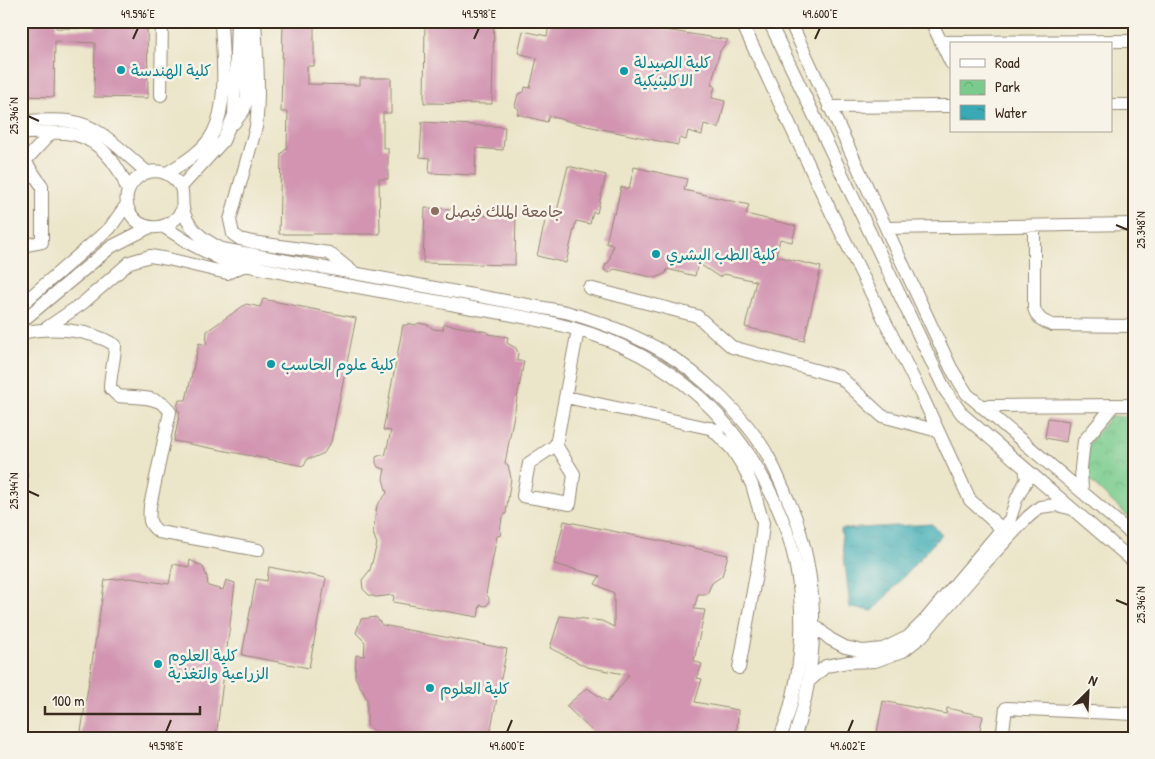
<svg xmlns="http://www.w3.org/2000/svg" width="1155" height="759" font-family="'Patrick Hand','Playpen Sans Arabic',sans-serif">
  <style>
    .park { fill: url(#park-crowns); stroke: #5a7b56 }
    .water { fill: url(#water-ripples); stroke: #3a6a6a }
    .building { fill: #d294b1 }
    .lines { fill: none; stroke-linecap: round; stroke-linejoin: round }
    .minor-casing { stroke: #938874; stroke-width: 14 }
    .minor { stroke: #fff; stroke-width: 12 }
    .ticks { fill: none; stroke: #3b2a1e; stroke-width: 2 }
    .culture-dot { fill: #0f9aa8; stroke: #f7f3e8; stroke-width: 2 }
    .education-dot { fill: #8d6e63; stroke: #f7f3e8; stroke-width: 2 }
    .labels { text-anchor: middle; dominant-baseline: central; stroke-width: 5; stroke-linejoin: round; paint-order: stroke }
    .culture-label { font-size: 16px; fill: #0d838f; stroke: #f7f3e8; text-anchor: start }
    .education-label { font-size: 16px; fill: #785e54; stroke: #f7f3e8; text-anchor: start }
    .neatline { fill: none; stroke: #3b2a1e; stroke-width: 2 }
    .ticks-label { font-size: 12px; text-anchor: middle; fill: #3b2a1e }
  </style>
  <defs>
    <pattern id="park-crowns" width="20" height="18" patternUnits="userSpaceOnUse" patternTransform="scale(1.25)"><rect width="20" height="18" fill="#7acc8e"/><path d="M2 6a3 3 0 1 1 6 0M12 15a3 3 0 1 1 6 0" fill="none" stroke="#6aaf7a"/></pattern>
    <pattern id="water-ripples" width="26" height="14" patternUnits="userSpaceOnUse" patternTransform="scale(1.25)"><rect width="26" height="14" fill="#39aab5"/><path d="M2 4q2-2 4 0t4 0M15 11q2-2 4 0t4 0" fill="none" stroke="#318b93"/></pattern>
  </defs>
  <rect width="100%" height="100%" fill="#f7f3e8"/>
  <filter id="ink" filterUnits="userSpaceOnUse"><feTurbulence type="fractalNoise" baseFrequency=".02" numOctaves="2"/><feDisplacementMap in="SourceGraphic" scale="10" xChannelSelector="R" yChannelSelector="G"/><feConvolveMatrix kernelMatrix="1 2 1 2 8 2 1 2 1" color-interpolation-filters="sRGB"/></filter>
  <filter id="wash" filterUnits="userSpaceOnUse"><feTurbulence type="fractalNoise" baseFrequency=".0096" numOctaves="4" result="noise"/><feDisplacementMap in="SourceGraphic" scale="20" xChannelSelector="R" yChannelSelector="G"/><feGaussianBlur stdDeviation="1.12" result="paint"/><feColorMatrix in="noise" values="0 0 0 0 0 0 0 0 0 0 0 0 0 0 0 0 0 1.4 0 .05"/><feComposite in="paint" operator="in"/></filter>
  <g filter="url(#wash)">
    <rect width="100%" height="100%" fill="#ebe5c9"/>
    <path class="park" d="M1111,416l23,1v105l-48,-45 2,-32z"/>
    <path class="water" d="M932,524l10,10 -69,77 -23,-3 -9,-79z"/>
    <g id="blocks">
      <path class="building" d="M21,21h35v7l39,1 1,-8h51l1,77 -54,-1 1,-54 -40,-2 -1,56 -33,-1z
        M283,21h31v45h-7v18l53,1v-7h31v35h-8v35h5v31h-9l1,55h-101l2,-80 6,-6 1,-36h-7z
        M425,21h69l-2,83 -68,-1z
        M550,21h99l4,7 75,12 -8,11 -9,34 4,1 -3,12 13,3 -6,27 -15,-4 -2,11 -14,-4 -2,9 -7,-2 -1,7 -91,-19 -38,-10 -2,6 -30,-8 2,-5 -4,-3 3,-12 6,-2 1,-5 5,1 7,-30 -19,-5 5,-22 24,5z
        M422,122l83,5 -2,23 -27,-2 -1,27 -46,-2 1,-15 -10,-1z
        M568,166l38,9 -9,38 -4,-1 -3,12 -14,-3 -10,42 -29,-7 11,-48 9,3z
        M634,167l53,12 -3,11 65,15 -3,9 50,12 -4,16 -12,-3 -4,17 45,11 -17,74 -59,-14 11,-46 -32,-7 -5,3 -21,-14 -3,13 -28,-7 -1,4 -10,5 -42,-9 -5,4 -5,-3 2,-6 3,-2 4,-17 -7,-2 7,-30 2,1 6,-27 8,2z
        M425,208l28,1v6l37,1v-4h26l-1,53 -92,-2z
        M263,299l93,19 -25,124 -7,11 -11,5h-5l-4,8 -130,-25 6,-30h-2l-1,-4 2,-7h7l13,-57 7,2 1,-14 39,-27 14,3z
        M408,323l7,2 4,-2 9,2 5,4 10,1 1,-6 44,8v2l20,3 -1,6 9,5 2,5 -1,8h7l-19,102 3,2 3,13 -5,35 -4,6 -2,11 1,5 -4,1 -11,58 3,4v5l-3,3 -6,-1 -2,12 -85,-15 1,-7 -18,2 -7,-2 -6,-6 -1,-9 8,-10 7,-26 -4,-11 4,-28 10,-12 -4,-14 2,-10 -7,-2 -2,-4v-6l5,-2 4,1 6,-25 -8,-1 20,-105h5z
        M1048,418l21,3 -3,21 -21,-4z
        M564,521l164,34 -6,21 -10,7 -5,11h-9l-4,15 11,1 -11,51 8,3 -5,14 5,1 -7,23 43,8 -1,20 -7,8h-140l2,-7 -26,-25 21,-18 21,14 21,-27 -42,-8 -37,-19 10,-32 42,5 12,6v-34l-19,-9 5,-8 -46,-12z
        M190,560l13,7 4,10 1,9 15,4 3,-10 9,3 -19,155h-136l25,-158 25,-2 39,6 4,-20 16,3z
        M269,567l57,11 -17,90 -67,-13 14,-76 11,2z
        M376,617l6,8 125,24 -18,89h-109l1,-3 -14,-10v-26l-12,-22 1,-22 8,1 1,-14 -9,-9 5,-14z
        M883,701l63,13 1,-6 36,8 -5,22h-102z"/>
    </g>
  </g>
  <g filter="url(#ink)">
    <use href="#blocks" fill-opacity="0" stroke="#938874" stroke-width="1"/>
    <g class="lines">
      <g class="minor-casing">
        <path id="minor" d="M255,21c2,36 5,71 1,106l-26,93 3,14 7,5 12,3 77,11 25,20
          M741,21l90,191 91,184 48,104 32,29
          M769,21l176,369 17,24 172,148
          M790,21l161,347 16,26 167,142
          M931,21l20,42
          M942,42l192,-1
          M161,95l1,-74
          M1111,105h23
          M829,107l122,-1
          M21,121c16,0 32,-2 48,0 32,4 54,32 78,51
          M234,123l10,-13 3,-12 -1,-77
          M21,133c15,0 29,-1 44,0 32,3 53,29 63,58
          M21,161h4l17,25v56l-21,4
          M25,161l26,-28
          M167,173c16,-10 37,-22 46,-40 16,-30 9,-79 8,-112
          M181,187l42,-46 11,-26 3,-94
          M183,208c-10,23 -42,27 -54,3 -12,-27 22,-52 44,-33 13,11 8,17 10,31 4,19 22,32 39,40l344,63c35,10 67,22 98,40 36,22 84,67 104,104 6,11 11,23 16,34 4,11 10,21 13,32 23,70 21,146 -3,216
          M1034,226v82c3,10 8,13 18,17l82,1
          M164,227l27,17 31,16c75,17 152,30 229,44 40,8 82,13 121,24 101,28 171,94 210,190 27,69 25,151 -2,220
          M886,228l248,-4
          M589,288l108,28 35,31 108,30 42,39 56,15
          M21,305l89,-77 17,-24
          M21,322l90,-75 39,-20
          M45,329l38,-26 47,-41 20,-6 18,3 59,14 18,-8
          M21,333c30,-7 68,-4 94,12 0,15 -5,28 -5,43l8,8c17,2 44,-1 52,16l-20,94c-1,13 -2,18 9,26l99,18
          M566,397l152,33
          M980,406l154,-1
          M711,428l21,21 12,19 8,17 11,38 -3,29 -21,116
          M556,445l18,29 -4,30 -47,-8 6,-33 27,-18 22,-115
          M21,474v5
          M1082,491l-1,-23 3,-27 30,-36
          M813,624l17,15 15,8 18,4 20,-2 25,-12 17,-17 85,-101 6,-19 11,-21 -2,-10
          M808,682l18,-16 22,-4 27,-1 28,-10 19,-15 63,-73 43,-46 12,-10 16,-2 13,3
          M1002,738l4,-30 128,6"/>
      </g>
      <use href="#minor" class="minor"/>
    </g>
  </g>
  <path class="ticks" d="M133,39l5,-11M474,39l5,-11M815,39l5,-11M28,116l11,5M1116,225l12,5M28,491l11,5M1116,600l12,5M166,732l5,-12M507,732l5,-12M848,732l5,-12"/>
  <g class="culture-dot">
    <circle cx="121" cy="70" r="5"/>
    <circle cx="624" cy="71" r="5"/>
    <circle cx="656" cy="254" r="5"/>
    <circle cx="271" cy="364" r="5"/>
    <circle cx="158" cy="664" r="5"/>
    <circle cx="430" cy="688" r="5"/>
  </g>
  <circle class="education-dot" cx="435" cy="211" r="5"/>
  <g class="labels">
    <g class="culture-label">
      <text x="634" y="62">كلية الصيدلة<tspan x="634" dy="18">الاكلينيكية</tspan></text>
      <text x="131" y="70">كلية الهندسة</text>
      <text x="666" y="254">كلية الطب البشري</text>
      <text x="281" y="364">كلية علوم الحاسب</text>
      <text x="168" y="655">كلية العلوم<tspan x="168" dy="18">الزراعية والتغذية</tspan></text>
      <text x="440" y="688">كلية العلوم</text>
    </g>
    <g class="education-label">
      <text x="445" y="211">جامعة الملك فيصل</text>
    </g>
  </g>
  <rect width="1155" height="759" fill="none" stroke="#f7f3e8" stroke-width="55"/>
  <rect x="950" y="42" width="162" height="90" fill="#f7f3e8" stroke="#aca397"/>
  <rect x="960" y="59" width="25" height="8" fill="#ffffff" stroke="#aca397"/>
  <text x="995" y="68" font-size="15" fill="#3b2a1e">Road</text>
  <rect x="960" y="80" width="25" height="15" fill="url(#park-crowns)" stroke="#aca397"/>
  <text x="995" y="92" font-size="15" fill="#3b2a1e">Park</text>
  <rect x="960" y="105" width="25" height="15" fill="url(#water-ripples)" stroke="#aca397"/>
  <text x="995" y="118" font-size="15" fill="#3b2a1e">Water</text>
  <g transform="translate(1088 692) rotate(24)" stroke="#f7f3e8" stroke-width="4" paint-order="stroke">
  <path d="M0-4L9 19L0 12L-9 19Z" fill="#3b2a1e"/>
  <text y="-8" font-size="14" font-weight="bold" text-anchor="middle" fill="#3b2a1e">N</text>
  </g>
  <path d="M45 706v8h155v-8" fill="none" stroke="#3b2a1e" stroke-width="2.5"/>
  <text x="52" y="706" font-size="15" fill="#3b2a1e" stroke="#f7f3e8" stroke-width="4" paint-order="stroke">100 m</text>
  <rect x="28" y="28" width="1100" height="704" class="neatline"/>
  <g class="ticks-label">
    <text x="138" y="18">49.596°E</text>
    <text x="479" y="18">49.598°E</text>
    <text x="820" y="18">49.600°E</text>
    <text transform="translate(14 116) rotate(-90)" y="4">25.346°N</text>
    <text transform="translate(1141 230) rotate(-90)" y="4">25.348°N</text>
    <text transform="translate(14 491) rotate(-90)" y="4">25.344°N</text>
    <text transform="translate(1141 605) rotate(-90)" y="4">25.346°N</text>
    <text x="166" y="750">49.598°E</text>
    <text x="507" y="750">49.600°E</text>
    <text x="848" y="750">49.602°E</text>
  </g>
</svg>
